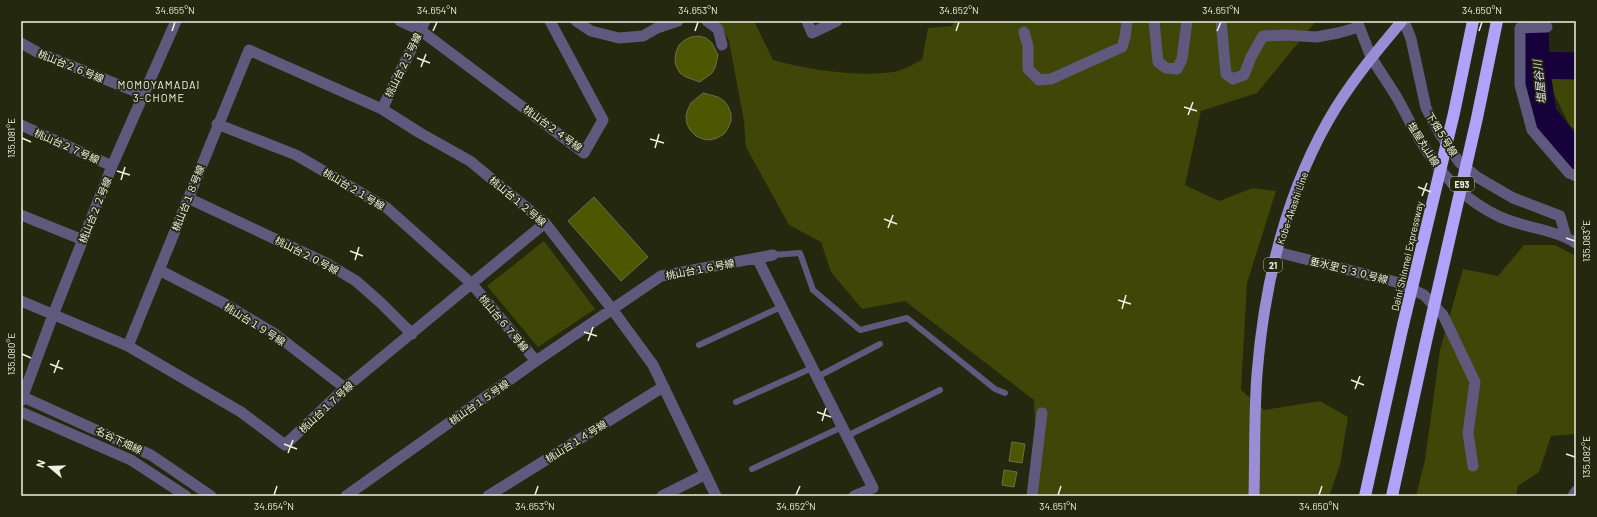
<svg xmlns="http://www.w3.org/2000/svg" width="1597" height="517" font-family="Barlow,'Noto Sans JP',sans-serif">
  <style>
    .green { fill: #3f4608 }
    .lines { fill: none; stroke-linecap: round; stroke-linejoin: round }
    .river { stroke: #16013a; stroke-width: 27 }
    .building { fill: #4d5600; stroke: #696e52 }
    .service { stroke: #5f5a7d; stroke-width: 6 }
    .minor { stroke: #5f5a7d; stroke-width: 11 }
    .tertiary { stroke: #5f5a7d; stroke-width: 11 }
    .primary { stroke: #998dd6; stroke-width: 11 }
    .motorway { stroke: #b0a1f9; stroke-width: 12 }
    .motorway-bridge { stroke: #b0a1f9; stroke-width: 12 }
    .ticks { fill: none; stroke: #edf1e1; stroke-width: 1.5 }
    .labels { text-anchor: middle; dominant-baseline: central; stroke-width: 3.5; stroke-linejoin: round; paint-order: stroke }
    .shield { fill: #24280f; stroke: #b1b5a2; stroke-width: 1 }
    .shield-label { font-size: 9px; font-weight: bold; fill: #edf1e1 }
    .street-label { font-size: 10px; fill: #edf1e1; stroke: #24280f }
    .water-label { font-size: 11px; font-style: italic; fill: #e3e1f7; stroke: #24280f }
    .neighbourhood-label { font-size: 11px; letter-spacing: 1px; fill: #edf1e1; stroke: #24280f }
    .neatline { fill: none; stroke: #edf1e1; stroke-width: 1.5 }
    .ticks-label { font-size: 10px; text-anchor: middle; fill: #edf1e1 }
  </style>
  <rect width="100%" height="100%" fill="#24280f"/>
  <path class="green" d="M719,21h35l19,39c37,10 82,17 120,12 10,-1 20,-8 29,-12l6,-32 24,-2 2,-5h362l-59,72 -56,18 -16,74 34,16 34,-13 23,3 -29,92 -6,107 23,20 56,-9 28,16 -8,48 -11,31h-291l-4,-96 -129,-99 -43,8 -31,-37 -10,-30 -32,-17 -43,-78 -2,-26 -15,-80z
    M1576,54v76l-6,-4 -21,-42 1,-29z
    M544,241l51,68 -57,38 -51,-61z
    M1524,245h31l21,11v178l-25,2 -12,36 -21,14 -2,10h-100l9,-36 15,-110 23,-81 35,7z"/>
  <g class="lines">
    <path class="river" d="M1535,21l1,44 7,49 33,42
      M1536,65l40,1"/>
  </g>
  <path class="building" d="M699,36l7,2 6,5 6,12 -3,13 -3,5 -12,9 -14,-5 -6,-4 -4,-7 -1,-7 1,-7 3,-7 6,-5 6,-3z
    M703,93l15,4 6,4 4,5 3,8v7l-3,7 -4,6 -7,4 -7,2 -7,-1 -7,-3 -6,-6 -3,-6 -1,-8 2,-7 3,-6z
    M594,197l54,60 -27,24 -53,-60z
    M1012,442l13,2 -3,19 -13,-2z
    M1004,470l13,2 -3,15 -12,-2z"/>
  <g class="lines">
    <path class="service" d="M773,255l27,-2 13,37 47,40 47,-12 88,71 10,4
      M699,345l82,-38
      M817,377l63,-33
      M736,402l76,-34
      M847,436l93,-46
      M752,469l90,-42"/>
    <path class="minor" d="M400,21l20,9 164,123 19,-33 -53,-99
      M576,21l15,10 28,7 24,-2 14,-8 21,-7
      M707,21l11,8 4,16
      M807,21l5,12 25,-12
      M1154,21l4,41 8,6 11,1 5,-10 5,-38
      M1221,21l5,53 7,5 11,-4 7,-18 12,-21 24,-1 29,2 22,-4 21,-6
      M1404,21l7,18 15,69 14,26 19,28 18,15 36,21 47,18 6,21
      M1547,27l-27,1v57l12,45 37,43 7,3
      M1024,32l4,14v23l11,11 12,-1 71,-32 3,-10 2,-16
      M21,43l16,9 107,43
      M1371,57c8,13 17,26 25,39 11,19 20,40 33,58 17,26 39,47 67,61 25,13 56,13 80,28
      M382,109l43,-88
      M217,124l79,31 91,53 85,76 64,77
      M21,125l91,41
      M188,198l138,65 30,18 25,22 31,31
      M21,215l62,25
      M1277,252l119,30 28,13 19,20 32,67 -7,51 5,33
      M757,258l116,230 -19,8
      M159,270l66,34 50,30 70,54
      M21,301l107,45 113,66 44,33 60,-57 200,-165
      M128,346l121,-296 133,59 38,24 50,28 75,62 67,86 41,56 63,131
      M21,401l32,-86 59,-149 64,-145
      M346,496l190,-135 125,-85 112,-21
      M488,496l175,-109
      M662,496l42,-21
      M1032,496l10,-83
      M1573,496l3,-5"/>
    <path class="tertiary" d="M1357,21l14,36
      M21,396l130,59 60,41
      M21,412l110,48 55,36"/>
    <path class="primary" d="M1254,495c1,-40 0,-81 3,-121 7,-87 28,-177 71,-253 21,-37 47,-68 74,-100"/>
    <path class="motorway" d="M1365,496l38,-171
      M1392,496l33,-150"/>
    <path class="motorway-bridge" d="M1403,325l51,-212 19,-92
      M1425,346l52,-228 20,-97"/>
  </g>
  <path class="ticks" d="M172,31l3,-9M433,31l4,-9M695,31l3,-9M956,31l3,-9M1217,31l4,-9M1479,31l3,-9M417,58l13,5M421,67l5,-13M1184,107l13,4M1188,115l5,-13M22,138l9,4M650,139l14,4M655,148l4,-14M117,171l13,4M121,180l4,-13M1418,187l13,5M1422,196l5,-13M884,219l13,5M888,228l5,-13M1566,238l9,3M350,251l13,5M355,260l4,-13M1118,300l13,4M1122,309l4,-14M584,332l13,4M588,341l5,-14M22,354l9,4M50,364l13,5M54,373l5,-13M1351,380l13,5M1355,389l5,-13M817,412l14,5M822,421l4,-13M284,444l13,5M288,453l5,-13M1566,454l9,3M274,495l3,-9M535,495l3,-9M796,495l4,-9M1058,495l3,-9M1319,495l3,-9"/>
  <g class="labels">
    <g class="shield">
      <rect x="1450" y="177" width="24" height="14" rx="3"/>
      <rect x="1264" y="258" width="18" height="14" rx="3"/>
    </g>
    <g class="shield-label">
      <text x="1462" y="184">E93</text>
      <text x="1273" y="265">21</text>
    </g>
    <g class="street-label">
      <text transform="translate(403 65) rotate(-64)">桃山台２３号線</text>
      <text transform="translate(71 66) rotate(22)">桃山台２６号線</text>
      <text transform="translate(553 128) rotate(36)">桃山台２４号線</text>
      <text transform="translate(1442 134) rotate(58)">下畑５号線</text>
      <text transform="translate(1424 144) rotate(58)">塩屋丸山線</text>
      <text transform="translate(67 146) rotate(24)">桃山台２７号線</text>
      <text transform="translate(354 189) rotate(31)">桃山台２１号線</text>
      <text transform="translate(188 198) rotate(-68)">桃山台１８号線</text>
      <text transform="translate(518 201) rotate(40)">桃山台１２号線</text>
      <text transform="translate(1292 208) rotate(-71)">Kobe-Akashi Line</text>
      <text transform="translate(95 210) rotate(-68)">桃山台２２号線</text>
      <text transform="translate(307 255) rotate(27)">桃山台２０号線</text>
      <text transform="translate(1407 256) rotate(-77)">Daini Shinmei Expressway</text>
      <text transform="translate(700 269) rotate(-11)">桃山台１６号線</text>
      <text transform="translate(1349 270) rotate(14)">垂水里５３０号線</text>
      <text transform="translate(504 323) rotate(50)">桃山台６７号線</text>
      <text transform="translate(255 324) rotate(32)">桃山台１９号線</text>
      <text transform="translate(479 402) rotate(-35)">桃山台１５号線</text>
      <text transform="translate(326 407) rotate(-43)">桃山台１７号線</text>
      <text transform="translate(119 440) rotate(25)">名谷下畑線</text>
      <text transform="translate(576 441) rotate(-32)">桃山台１４号線</text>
    </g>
    <g class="water-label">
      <text transform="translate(1539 82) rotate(-96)">塩屋谷川</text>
    </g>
    <g class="neighbourhood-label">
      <text x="159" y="84">MOMOYAMADAI<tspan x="159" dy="13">3-CHOME</tspan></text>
    </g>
  </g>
  <rect width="1597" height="517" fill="none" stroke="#24280f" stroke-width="44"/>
  <g transform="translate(50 467) rotate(289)" stroke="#24280f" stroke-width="3" paint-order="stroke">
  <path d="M0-3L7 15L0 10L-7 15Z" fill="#edf1e1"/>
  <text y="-6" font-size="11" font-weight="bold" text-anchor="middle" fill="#edf1e1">N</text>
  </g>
  <rect x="22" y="22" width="1553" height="473" class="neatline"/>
  <g class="ticks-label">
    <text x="175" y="14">34.655°N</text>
    <text x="437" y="14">34.654°N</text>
    <text x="698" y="14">34.653°N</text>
    <text x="959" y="14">34.652°N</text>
    <text x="1221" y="14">34.651°N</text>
    <text x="1482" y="14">34.650°N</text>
    <text transform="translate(11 138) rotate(-90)" y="4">135.081°E</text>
    <text transform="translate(1586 241) rotate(-90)" y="4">135.083°E</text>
    <text transform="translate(11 354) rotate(-90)" y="4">135.080°E</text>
    <text transform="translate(1586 457) rotate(-90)" y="4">135.082°E</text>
    <text x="274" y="510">34.654°N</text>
    <text x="535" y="510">34.653°N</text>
    <text x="796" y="510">34.652°N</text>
    <text x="1058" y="510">34.651°N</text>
    <text x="1319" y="510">34.650°N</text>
  </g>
</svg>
